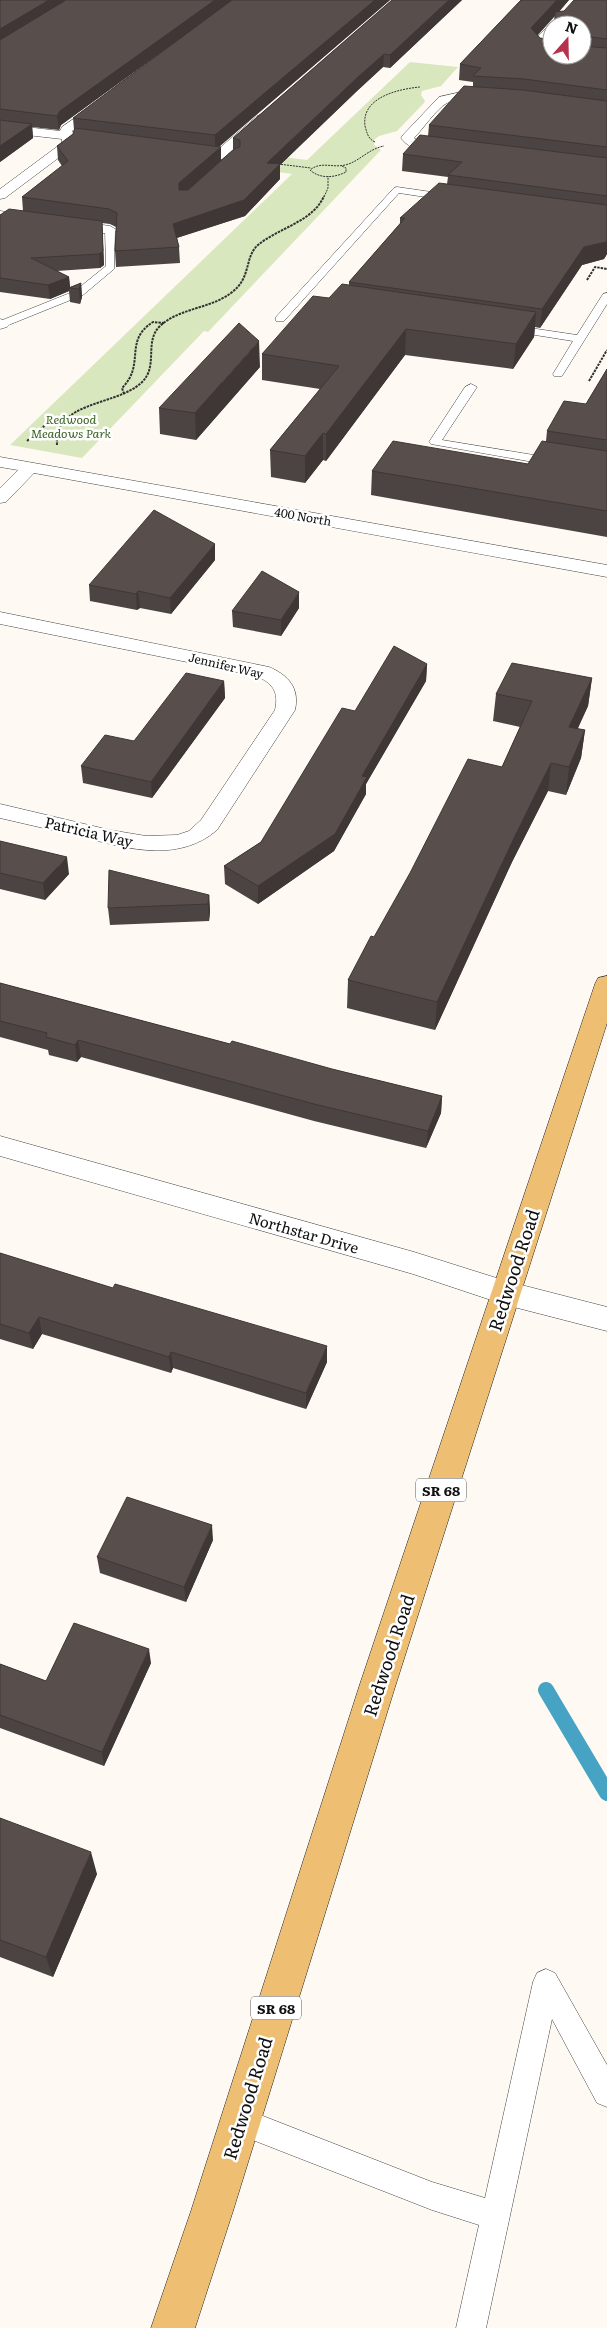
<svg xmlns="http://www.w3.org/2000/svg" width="607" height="2328" font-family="Literata,serif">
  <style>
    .green { fill: #d9e7be }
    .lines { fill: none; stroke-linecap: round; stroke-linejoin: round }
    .stream { stroke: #47a3c4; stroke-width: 16 }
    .lane-casing { stroke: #434343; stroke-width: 1 }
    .street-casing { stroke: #434343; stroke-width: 1 }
    .primary-casing { stroke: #212121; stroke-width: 1 }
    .path-far1 { stroke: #323232; stroke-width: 1; stroke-dasharray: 2 1; stroke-linecap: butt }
    .path { stroke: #323232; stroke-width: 2; stroke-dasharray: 2.5 1; stroke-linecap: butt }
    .lane { fill: #fff; fill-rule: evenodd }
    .street { fill: #fff; fill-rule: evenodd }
    .primary { fill: #eebf73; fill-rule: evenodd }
    .wall { fill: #4c4442; fill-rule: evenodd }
    .shaded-wall { fill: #3e3736 }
    .building { fill: #584f4d; stroke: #3e3736 }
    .labels { text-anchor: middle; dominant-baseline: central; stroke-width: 5; stroke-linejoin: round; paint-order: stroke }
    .far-park-label { font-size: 12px; font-style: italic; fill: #3a6324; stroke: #fff }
    .far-street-label { font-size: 12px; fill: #101010; stroke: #fff }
    .shield { fill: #fff; stroke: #585858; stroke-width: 1 }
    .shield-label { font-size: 14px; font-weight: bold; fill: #101010 }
    .street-label { font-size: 15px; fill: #101010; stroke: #fff }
    .near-street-label { font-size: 18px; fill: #101010; stroke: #fff }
  </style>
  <rect width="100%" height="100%" fill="#fefaf3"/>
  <path class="green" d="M410,62l48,5 -17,19 -19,5 -1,4 4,6 -1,2 -27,28 -18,5 -5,4v5l7,5 -173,182 -4,-1 -122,127 -72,-13 282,-271 -55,-8 14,-13 56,7z"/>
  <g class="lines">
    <path class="stream" d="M546,1690l61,103"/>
    <g class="lane-casing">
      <path id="lane" d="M397,187l55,8 5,3 -5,3 -53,-8 -115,128h-8v-4l118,-129z
        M110,227l5,3 -1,39 -31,26 -77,31 -6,1v-6l75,-30 31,-25 -1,-36z
        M607,293v11l-45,72h-8l-1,-2 20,-33 -63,-10 -5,-3 5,-3 67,10 26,-41z
        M471,384l6,3 -35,53 165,27v8l-176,-31 -2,-2 36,-55z
        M546,1969l9,4 52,92v42l-10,-4 -45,-84 -66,309h-30l23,-103 -47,-15 -192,-75 -10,-4 -4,-10 4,-10 10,-4 192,75 53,16 48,-216 4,-9z"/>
    </g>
    <g class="street-casing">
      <path id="street" d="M552,25v10l-8,8 8,5v7l-13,-4 -7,-8 16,-17z
        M461,92l30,2 6,4c-9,10 -37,-3 -50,5 -11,6 -24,26 -33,35l10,6 30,3 1,3 -1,3c-17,4 -43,-1 -53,-15l2,-3 36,-38z
        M105,97l6,4 -2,3 -37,27 1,2 14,2 2,3 -2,3h-12l-2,6 -68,51 -5,1v-10l62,-46v-4l-62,-7v-8l60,7 2,-4z
        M261,115l6,4 -2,3 -41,37h-10l-1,-3 1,-3 43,-37z
        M0,211l110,15 7,4 -7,4 -110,-15z
        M0,319l7,2 3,3 -3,3 -7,2z
        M0,457l607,108v12l-573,-104 -28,29 -6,1v-15l18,-18 -18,-3z
        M0,612l269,55c19,8 31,21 26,43l-78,120c-40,34 -92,18 -139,6 -26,-6 -52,-12 -78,-18v-14l110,26 36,6 31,-1 12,-4 12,-11 74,-110c4,-18 -2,-27 -19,-34l-256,-52z
        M0,1136l414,116 92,29 101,26v24l-101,-26 -93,-31 -413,-118z"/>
    </g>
    <g class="primary-casing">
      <path id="primary" d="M607,976v47l-212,664 -162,524 -38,117h-44l40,-117 168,-524 236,-703 3,-6z"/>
    </g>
    <path class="path-far1" d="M375,142c-7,-3 -8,-9 -10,-16 -4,-29 34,-37 55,-39
      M278,164l33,4
      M342,166l4,2v4c-12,6 -26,7 -36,-2 11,-9 22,-2 35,-5 14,-3 23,-16 39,-19
      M324,197l4,-9v-12"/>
    <path class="path" d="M587,280l8,-13 12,2
      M589,381l18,-31
      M124,394l-2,-6c24,-24 1,-47 31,-66l11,1
      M27,441l23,-20 15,-2
      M57,445c-3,-44 59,-39 84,-62 18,-16 3,-40 18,-56 19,-19 51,-18 72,-34 21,-15 13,-36 27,-48 20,-17 55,-23 66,-49"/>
    <use href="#lane" class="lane"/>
    <use href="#street" class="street"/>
    <use href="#primary" class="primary"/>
  </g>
  <path class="wall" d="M0,0h390l-171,147 2,13 12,-10v-12l159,-138h70l-72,68 -7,-1 -26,24 -77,74v14l-35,37 -68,22 2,9 1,16 -64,4 -1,-16 1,-24 -6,-3 -8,-1 2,42 -4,3 -43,3 12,6 1,10 11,-4 1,14 -2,7 -10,-2 -1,-11 -19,8 -50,-7v-77l23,-4 -1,-14 40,-31 -4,-6 -1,-14 16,-12 1,-4 -1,-12 133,-98 -145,105 -2,5 -27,-3 1,11 -33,24z
    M521,0h48l-10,12 5,-1 43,-11v254l-3,5 -22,6 -42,63 -5,-1 -1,10 -21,32 -108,-14 -79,106 -3,-1 -18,23 -34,-6 -1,-27 50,-61 -58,-9v-26l67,-56 20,-13v-3l51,-58v-6l47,-34 1,-7 -46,-6 1,-17 25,-18 1,-11 44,-38v-5l-14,-2 1,-16zM555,16l-1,6 -6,6 -1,11 -7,-1 -2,-3zM552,25h30v30h-30z
    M260,367l-64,73 -36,-6 -1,-26z
    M607,369v168l-236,-42 1,-24 156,-7 18,-23 1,-10 39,-27z
    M215,544v16l-44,54 -31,-6 -3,2 -47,-9 -1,-16z
    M299,608l-18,28 -48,-9 -1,-16z
    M427,664l-1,17 -60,103v10l-32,57 -76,53 -33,-20 -1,-18 37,-24 94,-131z
    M592,678l-4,28 -11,23 8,1 -4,28 -15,37 -18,-4 -36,71 -77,168 -88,-22 1,-28 26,-43 128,-170 18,-40 -27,-6 3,-27z
    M224,681l1,17 -73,100 -69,-15 -2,-17 53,-25z
    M0,841l69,33 -24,26 -45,-11z
    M209,895l1,17 -1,9 -99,4 -2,-17z
    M0,983l230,61 212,52 -1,17 -15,35 -112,-27 -233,-64 -4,5 -28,-7 -1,-5 -48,-13z
    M0,1253l327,109 -21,47 -133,-41 -2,5 -129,-39 -9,15 -33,-10z
    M213,1540l-27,62 -86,-29 -3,-16z
    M151,1663l-47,103 -104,-38v-64l46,17z
    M0,1818l97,56 -44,103 -53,-20z"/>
  <path class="shaded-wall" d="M49,0h22l-71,44v-15z
    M215,0h18l-172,125 -2,5 -2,-14 3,-5z
    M375,0h15l-175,150v-15z
    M449,0h13l-72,68v-13z
    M557,0h12l-39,43 1,-15z
    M584,36l-2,15v-13z
    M384,54l-1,13 -26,24 -77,74v14l-35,37 -72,23v-15l94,-61 91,-86z
    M32,124l1,14 -33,24v-16z
    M221,147v15l-41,43 -1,-22z
    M102,221l2,44 -4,3 -1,-14z
    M607,240v14l-3,5 -22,6 -42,63 2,-19 42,-62z
    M69,277l1,11h-1v3l-19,8 -2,-14z
    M81,283l1,14 -2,7 -1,-15z
    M536,312l-2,25 -21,32 3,-25z
    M406,329l-1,26 -79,106v-27z
    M259,341l1,26 -64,73 -1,-27z
    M323,433v27l-18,23v-27z
    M215,544v16l-44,54 -1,-16z
    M138,591l2,17 -3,2 -1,-16z
    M299,592v16l-18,28v-16z
    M427,664l-1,17 -60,103v10l-32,57 -76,53v-18l104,-110z
    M592,678l-4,28 -22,49 3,-28z
    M224,681l1,17 -73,100 -1,-16z
    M585,730l-4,28 -15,37 3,-28z
    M551,763l-3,28 -36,71 -77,168 2,-28 79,-168z
    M67,857l2,17 -24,26 -2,-17z
    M209,895l1,17 -1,9 -1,-17z
    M78,1040l3,17 -4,5 -2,-17z
    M442,1096l-1,17 -15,35 2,-17z
    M39,1317l3,17 -9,15 -4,-16z
    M327,1346v16l-21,47v-16z
    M171,1352l2,16 -2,5 -2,-16z
    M212,1525l1,15 -27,62 -2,-15z
    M149,1649l2,14 -47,103 -2,-14z
    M91,1852l6,22 -44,103 -7,-20z"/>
  <path class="building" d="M0,0h49l-49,29z
    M66,0h149l-155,111 -3,5 -57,-7v-69z
    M232,0h143l-160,135 -142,-17z
    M392,0h57l-59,55 -6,-1 -26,23 -91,86 13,1 -36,36 -71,24 6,23 -64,4 2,-38 -8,-4 -87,-12 46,-36 -11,-15 16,-12 2,-6 146,19 -42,36v7h9l46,-41 6,-2v-7l-7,-2z
    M521,0h36l-26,28 9,10 12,2v15h30v-9l25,2v42l-83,-11 -51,-3 8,-8 -21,-4z
    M574,0h33v39l-23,-3 -2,2v-13h-30v5l-4,-2 7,-7v-9l9,-1z
    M464,86l59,4 84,11v46l-178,-22z
    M0,120l32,4 -32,22z
    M420,135l187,23v38l-159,-21 14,-13 -59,-8z
    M439,183l168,22v35l-1,2 -22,5 -42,62 -193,-27 56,-64h-5z
    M9,209l93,12 1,30 -4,3 -68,4 38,19 -21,8 -48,-7v-63z
    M81,283l-2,6 -10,-1z
    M342,284l194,28 -20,32 -110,-15 -80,105 -3,-1 -18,23 -35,-6 69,-84 -77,-12 51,-58 16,2z
    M239,323l20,18 -64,72 -36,-5z
    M607,369v71l-60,-9 17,-30 22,3z
    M393,441l135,23 14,-23 65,10v60l-235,-40z
    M154,510l61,34 -45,54 -32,-7 -2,3 -47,-9z
    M262,571l37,21 -18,28 -49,-9z
    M394,646l33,18 -65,112 5,1 -32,57 -77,52 -34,-20 37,-24 81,-134 13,3z
    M512,663l80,15 -23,49 16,3 -16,37 -18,-4 -35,71 -79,168 -89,-22 23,-44 3,1 36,-64 58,-114 34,8 30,-66 -36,-7z
    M186,673l38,8 -73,101 -70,-16 24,-31 29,6z
    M0,841l67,16 -24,26 -43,-10z
    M109,870l100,25 -1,9 -100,4z
    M0,983l230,61 2,-3 100,28 110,27 -14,35 -114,-27 -236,-64 -3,5 -29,-8 1,-4 -47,-12z
    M0,1253l113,35 2,-4 212,62 -21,47 -135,-41 -2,5 -130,-40 -10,16 -29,-9z
    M127,1497l85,28 -28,62 -87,-30z
    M74,1623l75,26 -47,103 -102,-37v-51l46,17z
    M0,1818l91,34 -45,105 -46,-17z"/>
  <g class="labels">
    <g class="far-park-label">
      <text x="71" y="419">Redwood<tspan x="71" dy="14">Meadows Park</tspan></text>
    </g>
    <g class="far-street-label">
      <text transform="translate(303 516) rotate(10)">400 North</text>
      <text transform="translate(226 665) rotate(13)">Jennifer Way</text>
    </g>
    <g class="shield">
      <rect x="416" y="1478.5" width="50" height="23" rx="4"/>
      <rect x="251" y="1996.5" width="50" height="23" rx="4"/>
    </g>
    <g class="shield-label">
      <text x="441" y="1490">SR 68</text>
      <text x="276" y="2008">SR 68</text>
    </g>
    <g class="street-label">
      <text transform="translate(89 831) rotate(13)">Patricia Way</text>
      <text transform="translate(304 1232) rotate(16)">Northstar Drive</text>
    </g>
    <g class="near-street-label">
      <text transform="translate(513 1270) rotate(-72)">Redwood Road</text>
      <text transform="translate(388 1655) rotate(-72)">Redwood Road</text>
      <text transform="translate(247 2098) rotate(-73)">Redwood Road</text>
    </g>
  </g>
  <g transform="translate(567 40) rotate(20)"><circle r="24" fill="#ffffff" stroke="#9f9f9f"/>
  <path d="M0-4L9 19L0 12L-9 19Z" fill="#b6314a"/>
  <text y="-8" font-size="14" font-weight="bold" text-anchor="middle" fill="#101010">N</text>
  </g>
</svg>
